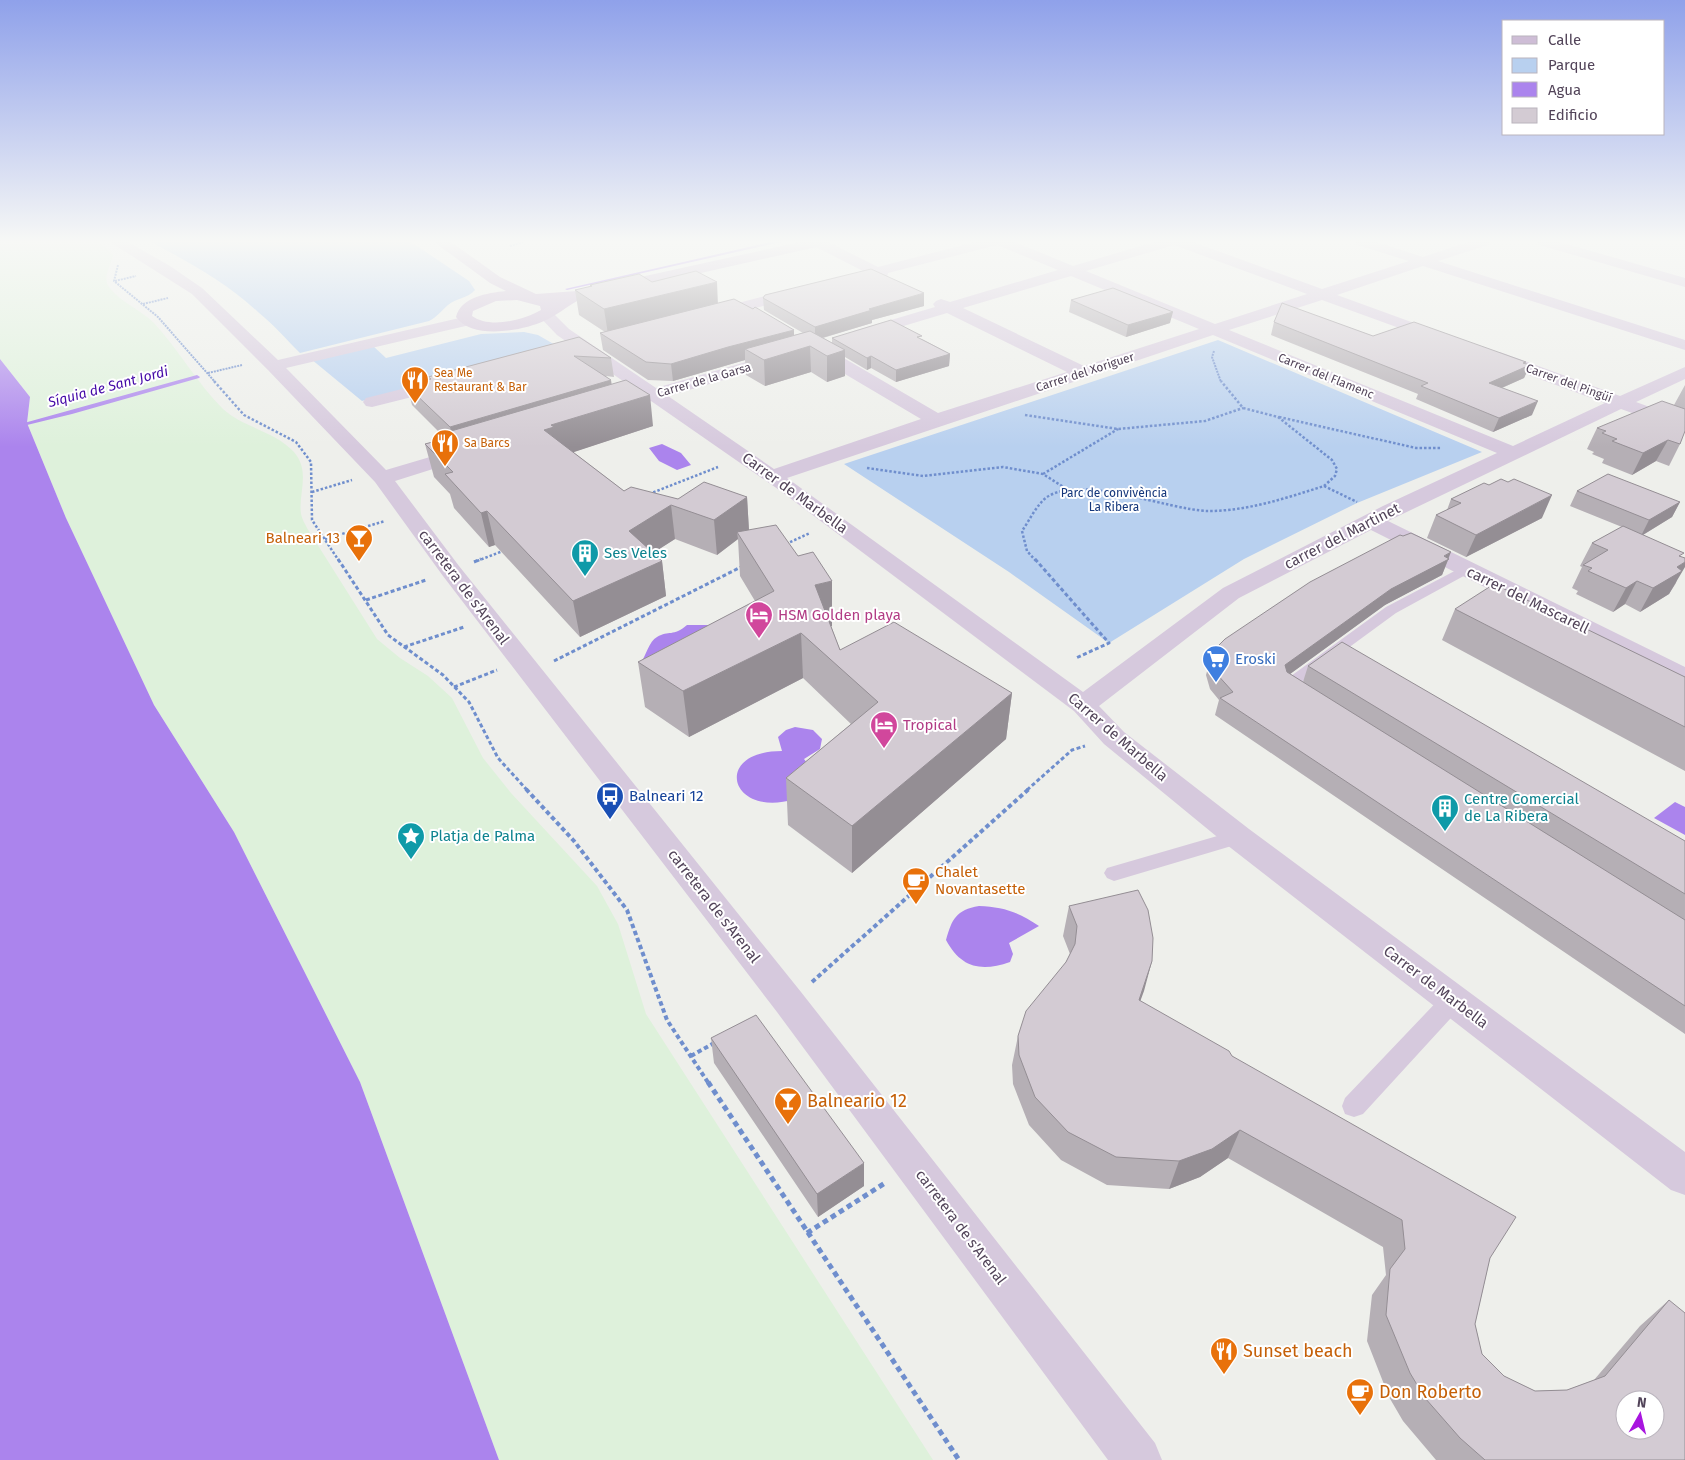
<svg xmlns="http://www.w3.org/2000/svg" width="1685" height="1460" font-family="'Fira Sans',sans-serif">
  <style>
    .green { fill: #b8d0ef }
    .sand { fill: #def1db }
    .water { fill: #ab84ed }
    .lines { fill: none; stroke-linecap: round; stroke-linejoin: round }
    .stream { fill: #ab84ed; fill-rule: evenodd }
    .path-far4 { stroke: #6f8ecd; stroke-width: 2; stroke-dasharray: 2 1; stroke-linecap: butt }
    .path-far3 { stroke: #6f8ecd; stroke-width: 2.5; stroke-dasharray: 2.5 2; stroke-linecap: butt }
    .path-far2 { stroke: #6f8ecd; stroke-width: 3; stroke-dasharray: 4 2.5; stroke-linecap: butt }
    .path-far1 { stroke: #6f8ecd; stroke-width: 4; stroke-dasharray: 4.5 3; stroke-linecap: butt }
    .path { stroke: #6f8ecd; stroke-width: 5; stroke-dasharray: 5.5 4; stroke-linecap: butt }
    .lane { fill: #d6c9dd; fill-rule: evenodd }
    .street { fill: #d6c9dd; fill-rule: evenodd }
    .secondary { fill: #cebdd6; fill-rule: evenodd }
    .wall { fill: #b5afb5 }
    .shaded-wall { fill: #948e94 }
    .building { fill: #d3cbd3; stroke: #948e94; fill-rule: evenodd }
    .labels { text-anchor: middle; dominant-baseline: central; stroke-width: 4; stroke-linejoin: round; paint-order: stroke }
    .far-street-label { font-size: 12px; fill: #524459; stroke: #fff }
    .far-food-label { font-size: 12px; fill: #c56008; stroke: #fff; text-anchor: start }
    .far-park-label { font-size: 12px; fill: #15377b; stroke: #fff }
    .far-water-label { font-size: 14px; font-style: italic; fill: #4409a7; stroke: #fff }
    .street-label { font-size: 15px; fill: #524459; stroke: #fff }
    .food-label { font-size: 15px; fill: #c56008; stroke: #fff; text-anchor: end }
    .culture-label { font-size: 15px; fill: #0d838f; stroke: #fff; text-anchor: start }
    .hotel-label { font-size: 15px; fill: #b23c85; stroke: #fff; text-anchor: start }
    .shop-label { font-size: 15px; fill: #366cbe; stroke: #fff; text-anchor: start }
    .transit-label { font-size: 15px; fill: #164399; stroke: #fff; text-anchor: start }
    .near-food-label { font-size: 18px; fill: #c56008; stroke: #fff; text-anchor: start }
  </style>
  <rect width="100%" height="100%" fill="#eeefeb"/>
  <path class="green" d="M151,242h260l58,39 6,9c-8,9 -19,8 -27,15 -7,6 -11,12 -19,16l-129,32c-14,-14 -27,-29 -42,-41 -31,-29 -69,-50 -107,-70z
    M524,332l14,3 26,15 -202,51 -51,-42 61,-14 14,13 95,-24z
    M1218,340l264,112 -125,51 -113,56 -135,84 -100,-71 -165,-108z"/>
  <path class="sand" d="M0,242h98l8,5 7,8c-2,11 -11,22 -4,32 11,15 32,23 45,36 25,27 43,60 69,86 21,19 52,22 71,43 17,20 4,41 7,62 1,5 4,10 6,14l70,111 23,19 28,18 24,22 31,60 28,35 86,93 21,38 28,90 287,446h-434l-139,-378 -126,-250 -80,-127 -88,-187 -39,-95 3,-26 -30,-38z"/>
  <path class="water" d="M0,359l30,38 -3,26 39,95 88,187 80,127 126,250 139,378h-499z
    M662,444l19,9 10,12 -14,5 -18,-9 -10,-13z
    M687,625h21l2,8 -70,31c6,-8 9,-23 17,-27 12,-7 16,0 30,-12z
    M795,727l18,3 9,9 -2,10 -16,10 6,8 -15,32c-65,20 -84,-48 -13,-48l-4,-14 8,-7z
    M1675,802l10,5v28l-31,-17z
    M979,906c24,1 40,6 60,20l-30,17 4,11 -3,8c-29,10 -49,6 -64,-22 6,-21 10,-30 33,-34z"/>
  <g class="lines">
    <path class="stream" d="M771,242h10l-214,48 -2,-1z
      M197,375l3,2 -1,1 -127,36 -45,11 -3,-2z"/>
    <path class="path-far4" d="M510,246l14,-4
      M118,265l-4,16 44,36 57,65
      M115,281l21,-5
      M143,304l25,-6
      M1214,351l-2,6 9,25
      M208,373l34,-8"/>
    <path class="path-far3" d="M214,381l30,34 52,27 15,20 1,58 27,41
      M1025,415l93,14 87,-8 38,-13
      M1279,417l137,31h26
      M867,468l56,8 80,-9 40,7 22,14
      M1043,474l75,-45
      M1324,486l33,16
      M312,492l40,-12
      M649,494l69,-27
      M325,539l60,-18
      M786,544l24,-11
      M477,561l26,-10
      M1036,561l-9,-10 -5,-20c7,-10 15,-27 25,-34 35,-23 121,13 161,14 40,0 78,-13 116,-25l11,-10 2,-7 -5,-9 -54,-43 -35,-9 -22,-27"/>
    <path class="path-far2" d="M338,559l50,76 55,40 26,27 29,56 29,32
      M1035,559l74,84 -33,15
      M474,562l7,-3
      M366,600l60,-20
      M404,647l60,-20
      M554,661l189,-95
      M454,687l43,-17
      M1027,790l45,-40 13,-4"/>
    <path class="path-far1" d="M526,789l48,52 53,69 40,110 42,64
      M812,982l217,-193
      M691,1056l23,-13"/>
    <path class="path" d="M708,1082l251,378
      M807,1233l78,-50"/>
    <path class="lane" d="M1466,565l5,1 2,3 -2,3 -75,41 -97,71 8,8 -2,4h-12l-13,-12 106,-77z
      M1238,830l7,2 3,5 -3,5 -131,39 -7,-3 -3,-5 3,-5z
      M1453,991l8,2 3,7 -3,7 -98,107 -9,3 -9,-3 -3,-8 3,-8 100,-105z"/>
    <path class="street" d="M110,242h18l42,24 32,22 76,72 190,-44 6,2 2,3 -2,3 -188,44 100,102 71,-21h14l3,4 -3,4 -76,24 64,85 342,426 354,451 7,17h-54l-331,-448 -334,-436 -68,-94 -107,-112 -76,-76z
      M813,242h15l50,25 97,-25h40l58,24 81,-24h39l129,47 87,-28 -52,-16 -2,-3h22l46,15 45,-15h22l-2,3 -50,16 247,79v10l-262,-84 -86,29 110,40 2,3 -2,3h-12l-113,-41 -93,30 284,116 92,-43 -117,-43 -3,-4 3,-4h12l120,44 65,-29v12l-49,23 49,18v12l-64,-23 -233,112 297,146v18l-9,-2 -305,-153 -132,68 -140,108 25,26 125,97 436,323v43l-14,-5 -444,-345 -123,-101 -30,-33 -292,-219 -131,-91 -9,2 -6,-1 -3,-4 7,-5 -83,-58 -20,-21 2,-3h12l18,18 87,59 121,-35h12l3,4 -3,4 -121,35 106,73 147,-50 -115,-68 -2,-4 2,-4h12l120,70 129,-41 -120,-59 -87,26 -8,-5 2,-3 81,-24 -2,-3 3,-3 5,-2 9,3 108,-32 -61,-25 -109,28 -1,5 -5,1 -8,-2 -33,8 -7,-4 2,-3 27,-7 -49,-25zM1174,245l133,49 -92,30 -129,-53zM1071,276l128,53 -115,37 -121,-58zM1213,335l284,118 -114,53 -160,82 -140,104 -296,-214z
      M1537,242h23l125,36v9l-146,-42z
      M799,287l8,5 -3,3 -94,25 -8,-5 2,-3z
      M446,378l6,1 3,4 -3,4 -80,20 -6,-1 -3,-4 3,-4z"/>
    <path class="secondary" d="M434,242h17l49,35 36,17 41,-3 223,-49h28l-7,4 -244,55c-11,6 -21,15 -33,20 -22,10 -72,19 -88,-4 5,-20 31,-24 50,-26l-16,-8zM517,300l23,6 1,4c-17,10 -51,19 -69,6l1,-5 23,-10z"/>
  </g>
  <path class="wall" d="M652,282l66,21 76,32 9,-2 -39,-23 -1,-12 161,8 -52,14v3l-49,15 9,5v-5l90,1 28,15 -1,12 -53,16 -25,-14 -4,2 -22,-13v19l-18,6 -16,-10 -46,14 -19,-11 -1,-15 -72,21 -25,-1 -45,-30 -3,-17 5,-1 -26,-17 -4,-25 15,-3v-2z
    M1071,300l99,23 -44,14 -57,-25z
    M1274,322l99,14 157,29 -6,13 -22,10 30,27 -39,17 -77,-33 2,-5 -147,-59z
    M579,337l32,21 3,19 -8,-1 5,8 42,42 -80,26 51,39 54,8 69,-2 2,33 83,96h-1l9,24 172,43 -6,46 -154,134 -64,-48 -2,-47 65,-54 -48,-46 -114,59 -44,-30 -7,-45 117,-61 -15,-25 -2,-37 -21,16 -42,-16 -22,14 9,8 4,35 -86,41 -85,-92 -6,2 -35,-39 -4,-14 -16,-17 -9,-33 11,-3 -2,-5 7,-2 -29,-29 -5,-19 22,-6 -1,-3z
    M1685,385v46l-5,13 -11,22 -13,-5 -24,14 -30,-12 2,-4 -12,-5 2,-2 -7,-3 10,-21 77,-23z
    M1577,491l103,11 -8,15 -29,18 39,22 -6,26 -7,11 -29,18 -15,-8 -12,8 -37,-18 2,-3 -6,-3 10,-21 -2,-1 12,-23 30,-16 -52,-21z
    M1451,499l91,19 -76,39 -39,-19 9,-23 11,-5z
    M1449,558l-7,17 -57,30 -95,69 13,8 5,-16 377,175v193l-470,-319 4,-15 -9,-11 -4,-14 5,-18z
    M1455,609l230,68v94l-243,-131z
    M1069,906l83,55 -12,40 92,55 258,202 -15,66 7,30 22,22 31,15 32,-1 27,-10 46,-54 29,-26 15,143 1,17h-249l-33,-39 -14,-24 -22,-56 5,-46 14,-20 -3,-28 -155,-89 -28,19 -31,12 -62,-4 -46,-25 -32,-35 -16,-41 -1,-19 6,-29 48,-74 4,-8 -7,-18z
    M711,1038l153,148 -46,31 -104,-154z"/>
  <path class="shaded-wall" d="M717,282l1,24 -110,28 -4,-25z
    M924,293v13l-52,14v3l-57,17v-13l54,-18z
    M1173,312l-3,11 -44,14 2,-12z
    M794,330v16l-49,3v11l-72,21 -2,-17 57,-17z
    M810,346l1,26 -46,14 -1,-26z
    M845,350v26l-18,6v-26z
    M950,354l-1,12 -53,16v-12z
    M871,356v12l-4,2v-12z
    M1526,362l-3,6 7,-3 -6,13 -41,18 6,-13z
    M611,380l3,19 -159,48 -5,-20z
    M650,395l3,31 -94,31 -15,-27 7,-5z
    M1538,401l-6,14 -39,17 6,-14z
    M1668,440l-12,21 -24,14 11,-22z
    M1552,495l-10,23 -76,39 10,-22z
    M747,497l2,34 -12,1 1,7 -21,16 -3,-35z
    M1680,502l-8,15 -31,19 8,-16z
    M671,505l4,34 -41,26 -5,-34z
    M487,511l8,34 -6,2 -8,-34z
    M1451,552l-9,23 -57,30 -106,77 6,-17 106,-76z
    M662,561l4,35 -86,41 -7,-36z
    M1685,562v5l-16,27 -29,18 13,-24 24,-21z
    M832,581v45l-16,3 -1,-44z
    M1637,581l-12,23 -12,8 13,-24z
    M801,633l2,45 -114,59 -6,-46z
    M1012,693l-6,46 -154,134v-47z
    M1152,961l-8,30 -14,38 9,-29z
    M1240,1130l-12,28 -28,19 -31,12 10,-28z
    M864,1163v23l-46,31 -1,-23z"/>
  <path class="building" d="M871,269l53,24 -55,16 3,1 -57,17 -52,-29 2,-3z
    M696,271l21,11 -113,27 -29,-19 17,-4 -2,-1 49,-11 13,8z
    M1113,288l60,24 -45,13 -57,-25z
    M734,299l19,10 2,-2 39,23 -66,17 -57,17 -25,-2 -46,-29z
    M1282,303l91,33 41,-14 112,40 -3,1 7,2 -41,18 49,18 -39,17 -78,-32 7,-3 -154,-61z
    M891,320l31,16 -5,1 33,17 -54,16 -25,-14 -4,2 -35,-20z
    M810,331l35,19 -18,6 -17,-10 -46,14 -19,-11z
    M579,337l32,21 -37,-2 37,24 -161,47 -43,-41 24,-7 -3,-2z
    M626,380l24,15 -99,30 3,2 -10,3 80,61 7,-4 47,12 26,-17 43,15 -33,23 -43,-15 -42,26 33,30 -89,40 -86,-90 -6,2 -36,-39 8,-2 -28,-28 15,-4 -6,-4z
    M1662,401l23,8v22l-5,13 -12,-4 -25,13 -31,-12 5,-2 -15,-6 4,-2 -9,-3z
    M1608,474l72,28 -31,18 -72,-29z
    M1501,479l7,3 6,-3 38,16 -76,40 -40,-20 25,-12 -10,-4 33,-16 5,2z
    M776,525l22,31 15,-4 19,29 -17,4 25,65 54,-28 118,71 -160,133 -66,-48 92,-76 -77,-69 -118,58 -45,-29 136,-71 -37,-59z
    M1623,526l61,27 -5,3 6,2v4l-8,5 5,4 -29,17 -16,-7 -11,7 -38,-17 4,-3 -9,-3 25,-15 -16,-7z
    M1411,533l40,19 -7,4 5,3 -58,30 -106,76 2,7 398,248v86l-465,-308 13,-6 -18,-20 -4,-15 4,-8 10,-10 85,-57 90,-47 3,1z
    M1494,584l191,93v50l-230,-118z
    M1342,642l343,199v53l-377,-228z
    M1138,890l10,20 5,28 -1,23 -13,39 90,51 3,5 284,161 -26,41 -15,66 7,30 22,22 31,15 32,-1 38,-14 64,-76 16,13v147h-200l-25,-22 -35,-40 -15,-25 -24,-58 4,-46 15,-20 -3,-29 -162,-90 -28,19 -33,12 -63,-4 -48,-25 -33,-35 -16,-42 -1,-19 8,-25 40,-49 9,-18 2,-18 -8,-20zM1625,1400h30v30h-30z
    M756,1015l108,148 -47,31 -106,-156z"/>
  <linearGradient id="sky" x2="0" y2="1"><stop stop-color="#8fa1ea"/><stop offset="0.54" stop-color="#f7f8f6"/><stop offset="1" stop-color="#f7f8f6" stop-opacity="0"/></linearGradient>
  <rect width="1685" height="447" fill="url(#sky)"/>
  <defs>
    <g id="restaurant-pin" transform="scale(1.4375)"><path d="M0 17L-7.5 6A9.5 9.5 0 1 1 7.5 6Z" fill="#e8710a" stroke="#fff"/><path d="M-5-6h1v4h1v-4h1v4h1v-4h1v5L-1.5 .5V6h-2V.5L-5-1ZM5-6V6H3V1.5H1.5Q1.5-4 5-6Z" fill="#fff"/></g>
    <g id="bar-pin" transform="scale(1.4375)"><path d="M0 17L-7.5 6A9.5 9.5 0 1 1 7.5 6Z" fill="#e8710a" stroke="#fff"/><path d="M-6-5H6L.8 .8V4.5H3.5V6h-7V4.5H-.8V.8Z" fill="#fff"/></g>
    <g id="building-pin" transform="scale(1.4375)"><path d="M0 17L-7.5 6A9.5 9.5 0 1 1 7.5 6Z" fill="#0f9aa8" stroke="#fff"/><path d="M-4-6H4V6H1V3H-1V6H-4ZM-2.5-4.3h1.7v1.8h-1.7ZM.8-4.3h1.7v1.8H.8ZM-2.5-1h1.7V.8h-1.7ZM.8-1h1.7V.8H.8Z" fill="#fff"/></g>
    <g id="hotel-pin" transform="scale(1.4375)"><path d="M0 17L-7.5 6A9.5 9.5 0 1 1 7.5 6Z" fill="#d1479c" stroke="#fff"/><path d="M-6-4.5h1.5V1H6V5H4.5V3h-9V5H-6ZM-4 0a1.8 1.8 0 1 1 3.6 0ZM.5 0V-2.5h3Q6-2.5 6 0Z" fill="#fff"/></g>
    <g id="supermarket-pin" transform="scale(1.4375)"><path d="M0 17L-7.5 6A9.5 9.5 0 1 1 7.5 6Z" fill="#3f7fe0" stroke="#fff"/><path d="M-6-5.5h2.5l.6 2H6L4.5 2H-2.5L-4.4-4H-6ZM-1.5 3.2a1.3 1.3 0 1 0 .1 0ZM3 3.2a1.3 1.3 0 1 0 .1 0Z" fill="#fff"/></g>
    <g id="bus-pin" transform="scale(1.4375)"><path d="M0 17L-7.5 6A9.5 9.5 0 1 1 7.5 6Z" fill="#1a4fb4" stroke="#fff"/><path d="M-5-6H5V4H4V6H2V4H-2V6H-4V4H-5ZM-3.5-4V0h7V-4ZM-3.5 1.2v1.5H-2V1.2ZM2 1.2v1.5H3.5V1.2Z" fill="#fff"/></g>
    <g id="sight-pin" transform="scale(1.4375)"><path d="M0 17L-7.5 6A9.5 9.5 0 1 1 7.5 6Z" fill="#0f9aa8" stroke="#fff"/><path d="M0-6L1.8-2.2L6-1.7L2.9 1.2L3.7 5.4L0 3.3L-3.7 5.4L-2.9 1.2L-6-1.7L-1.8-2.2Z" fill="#fff"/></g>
    <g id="cafe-pin" transform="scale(1.4375)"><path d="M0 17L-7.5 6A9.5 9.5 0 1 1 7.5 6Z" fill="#e8710a" stroke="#fff"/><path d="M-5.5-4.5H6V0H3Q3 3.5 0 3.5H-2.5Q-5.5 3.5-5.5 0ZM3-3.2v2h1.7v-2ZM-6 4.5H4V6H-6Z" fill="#fff"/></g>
  </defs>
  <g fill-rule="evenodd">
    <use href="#restaurant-pin" x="415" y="380"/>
    <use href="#restaurant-pin" x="445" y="443"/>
    <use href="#bar-pin" x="359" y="538"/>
    <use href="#building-pin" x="585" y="553"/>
    <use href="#hotel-pin" x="759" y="615"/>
    <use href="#supermarket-pin" x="1216" y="659"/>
    <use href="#hotel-pin" x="884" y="725"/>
    <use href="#bus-pin" x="610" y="796"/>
    <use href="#building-pin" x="1445" y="808"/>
    <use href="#sight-pin" x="411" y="836"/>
    <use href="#cafe-pin" x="916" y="881"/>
    <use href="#bar-pin" x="788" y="1101"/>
    <use href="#restaurant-pin" x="1224" y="1351"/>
    <use href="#cafe-pin" x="1360" y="1392"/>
  </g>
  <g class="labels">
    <g class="far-street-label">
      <text transform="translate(1085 372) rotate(-18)">Carrer del Xoriguer</text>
      <text transform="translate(1326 376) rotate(22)">Carrer del Flamenc</text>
      <text transform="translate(704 380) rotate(-16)">Carrer de la Garsa</text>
      <text transform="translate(1569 383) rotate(20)">Carrer del Pingüí</text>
    </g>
    <g class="far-food-label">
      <text x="434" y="373">Sea Me<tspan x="434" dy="14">Restaurant &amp; Bar</tspan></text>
      <text x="464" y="443">Sa Barcs</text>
    </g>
    <g class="far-park-label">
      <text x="1114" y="493">Parc de convivència<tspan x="1114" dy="14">La Ribera</tspan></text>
    </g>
    <g class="far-water-label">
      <text transform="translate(108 387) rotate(-15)">Síquia de Sant Jordi</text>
    </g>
    <g class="street-label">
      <text transform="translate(795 493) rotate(36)">Carrer de Marbella</text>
      <text transform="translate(1342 536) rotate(-27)">carrer del Martinet</text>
      <text transform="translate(464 587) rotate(53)">carretera de s'Arenal</text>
      <text transform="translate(1528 600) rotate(26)">carrer del Mascarell</text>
      <text transform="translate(1118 737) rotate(41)">Carrer de Marbella</text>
      <text transform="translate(714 906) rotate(52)">carretera de s'Arenal</text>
      <text transform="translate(1436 987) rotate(37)">Carrer de Marbella</text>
      <text transform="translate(961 1227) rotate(53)">carretera de s'Arenal</text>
    </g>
    <g class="food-label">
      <text x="340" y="538">Balneari 13</text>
      <text x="935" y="872" text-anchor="start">Chalet<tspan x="935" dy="17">Novantasette</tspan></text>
    </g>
    <g class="culture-label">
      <text x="604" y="553">Ses Veles</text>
      <text x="1464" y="799">Centre Comercial<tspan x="1464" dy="17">de La Ribera</tspan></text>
      <text x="430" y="836">Platja de Palma</text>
    </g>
    <g class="hotel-label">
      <text x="778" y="615">HSM Golden playa</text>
      <text x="903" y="725">Tropical</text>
    </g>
    <g class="shop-label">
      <text x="1235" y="659">Eroski</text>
    </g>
    <g class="transit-label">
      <text x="629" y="796">Balneari 12</text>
    </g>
    <g class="near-food-label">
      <text x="807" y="1101">Balneario 12</text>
      <text x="1243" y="1351">Sunset beach</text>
      <text x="1379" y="1392">Don Roberto</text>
    </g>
  </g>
  <rect x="1502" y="20" width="162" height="115" fill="#ffffff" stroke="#bab4bd"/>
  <rect x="1512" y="36" width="25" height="8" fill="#cebdd6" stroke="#bab4bd"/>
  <text x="1548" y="45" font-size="15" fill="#524459">Calle</text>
  <rect x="1512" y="58" width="25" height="15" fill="#b8d0ef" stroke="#bab4bd"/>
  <text x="1548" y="70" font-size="15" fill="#524459">Parque</text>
  <rect x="1512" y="82" width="25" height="15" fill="#ab84ed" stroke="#bab4bd"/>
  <text x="1548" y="95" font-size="15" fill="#524459">Agua</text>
  <rect x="1512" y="108" width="25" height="15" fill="#d3cbd3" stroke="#bab4bd"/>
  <text x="1548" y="120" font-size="15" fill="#524459">Edificio</text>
  <g transform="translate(1640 1415) rotate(8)"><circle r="24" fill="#ffffff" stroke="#bab4bd"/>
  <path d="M0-4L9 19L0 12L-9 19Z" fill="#a815df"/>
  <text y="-8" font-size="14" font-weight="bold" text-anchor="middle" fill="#524459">N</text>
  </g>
</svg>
